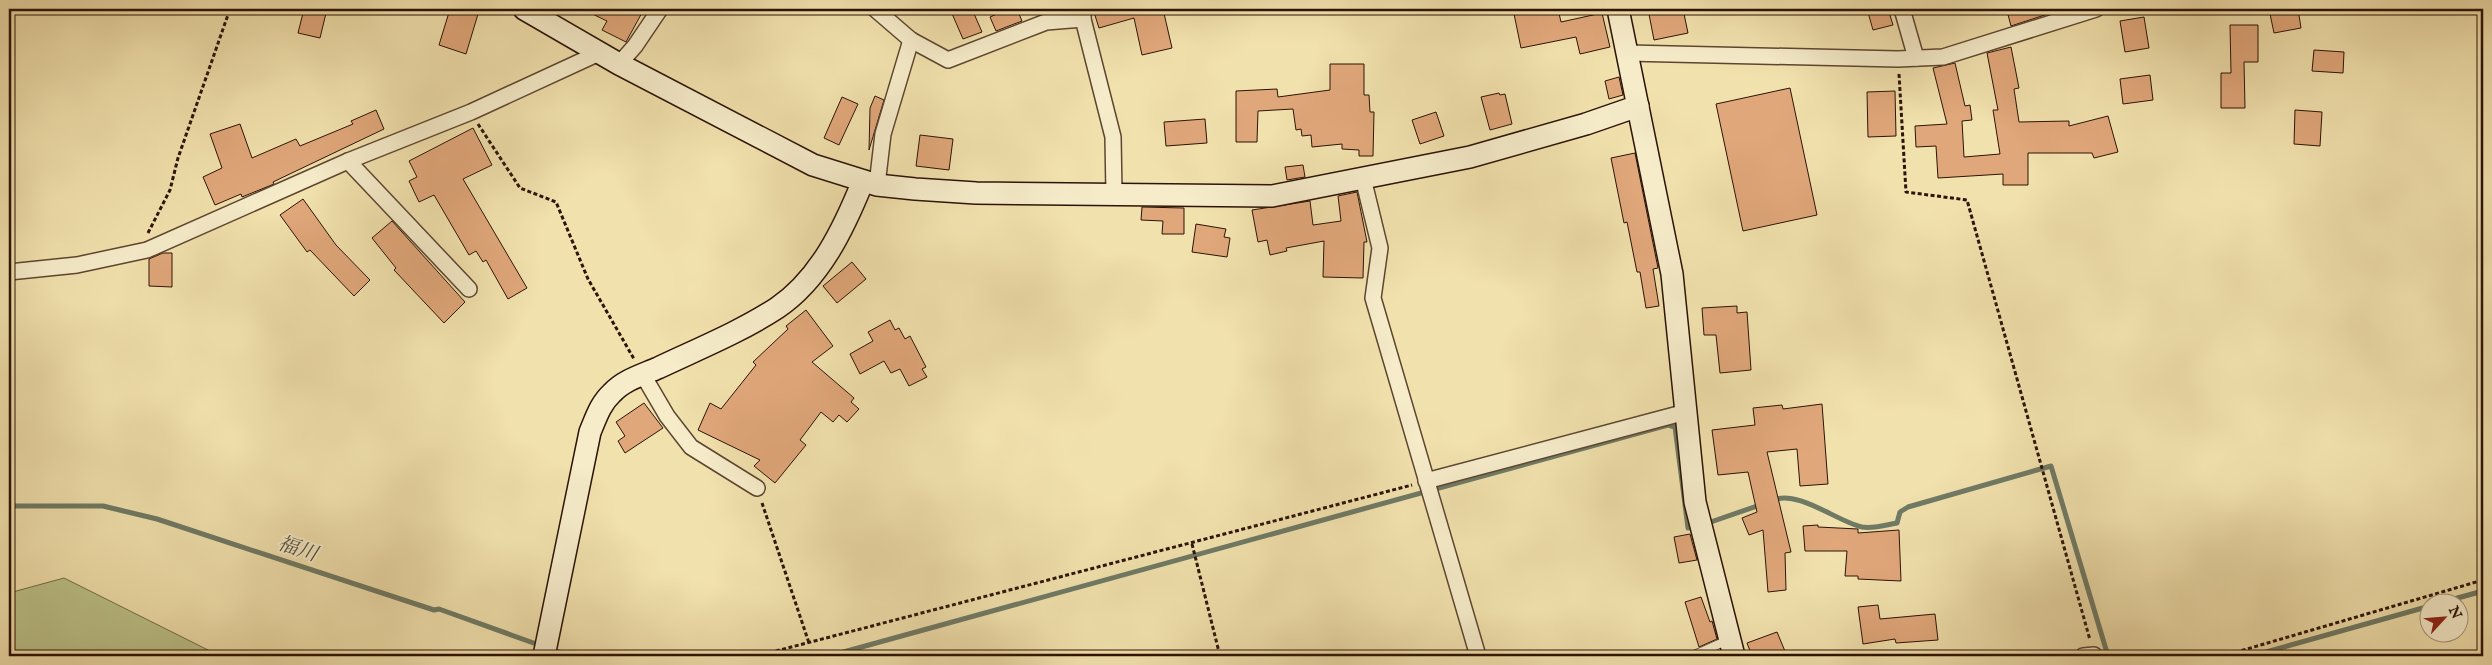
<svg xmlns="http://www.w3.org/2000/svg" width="2492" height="665" font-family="'IM FELL English','Noto Serif JP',serif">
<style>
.green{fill:#bcc289;stroke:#746a48}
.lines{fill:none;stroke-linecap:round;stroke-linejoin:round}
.stream{stroke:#6f7a65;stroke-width:5}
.building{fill:#e0a77a;stroke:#2c1306}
.lane-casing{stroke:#5d4630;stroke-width:10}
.street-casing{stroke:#5d4630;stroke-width:18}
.secondary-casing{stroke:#2c1306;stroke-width:24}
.path{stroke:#2c1306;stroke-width:3;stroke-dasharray:4 2.5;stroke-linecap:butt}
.lane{stroke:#f6ecca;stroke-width:8}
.street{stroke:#f6ecca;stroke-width:15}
.secondary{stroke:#f6ecca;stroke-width:21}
.labels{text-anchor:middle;stroke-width:4;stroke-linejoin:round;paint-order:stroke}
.water-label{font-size:20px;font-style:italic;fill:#534f3d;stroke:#f6ecca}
</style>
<rect width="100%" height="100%" fill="#f1e1ad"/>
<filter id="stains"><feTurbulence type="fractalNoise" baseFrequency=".004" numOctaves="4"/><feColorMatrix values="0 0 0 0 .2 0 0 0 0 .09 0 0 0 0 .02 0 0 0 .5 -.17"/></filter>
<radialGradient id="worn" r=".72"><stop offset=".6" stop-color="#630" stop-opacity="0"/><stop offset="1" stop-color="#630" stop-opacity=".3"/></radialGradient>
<!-- green -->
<path class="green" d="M64 578 220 656H9V593Z"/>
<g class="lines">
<!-- stream -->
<g class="stream">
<path d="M1773 500C1799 490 1836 521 1862 527 1873 529 1886 525 1897 523L1900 512 1908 507 2051 466 2108 656"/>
<path d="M9 506H103L157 519 434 610 439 609 542 646"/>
<path d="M1705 524 1760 505"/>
<path d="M2443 602 2483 591"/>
<path d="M550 649 571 656"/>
<path d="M829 656 1668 425 1675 427 1688 528 1696 526"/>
<path d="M2252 656 2430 606"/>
</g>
</g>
<!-- building -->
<g class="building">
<path d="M304 9H327L320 38 298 33Z"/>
<path d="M450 9H460L478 14 466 54 439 45Z"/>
<path d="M582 9H644L626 42 602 30 607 21Z"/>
<path d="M950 9H972L982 32 963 39Z"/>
<path d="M1008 9H1017L1022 21 996 31 990 17Z"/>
<path d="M1093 9H1163L1172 48 1142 55 1134 18 1099 28Z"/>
<path d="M1513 9H1558L1561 22 1602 13 1610 47 1580 54 1576 37 1521 48Z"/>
<path d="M1648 9H1683L1688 33 1654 40Z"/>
<path d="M1867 9H1888L1893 25 1873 30Z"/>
<path d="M2016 9H2057V11L2011 26 2007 11Z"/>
<path d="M2269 9H2298L2301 28 2274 33Z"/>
<path d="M2144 17 2149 48 2125 52 2120 21Z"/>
<path d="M2230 25H2258V62H2244L2245 108H2221V73H2231Z"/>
<path d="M2011 47 2019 88 2014 89 2019 122 2069 121V126L2108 116 2118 152 2094 158 2092 153H2028V185H2003V174L1938 178 1936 146 1916 147 1915 126 1947 124 1933 68 1955 63 1965 106 1970 105 1972 120 1962 121 1964 157 2000 154 1993 110H1998L1987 53Z"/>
<path d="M2314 50 2344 52 2343 73 2312 71Z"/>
<path d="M1330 64H1364V95H1369L1370 112H1374L1373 156H1359V150L1342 149V144L1312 147 1311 135 1302 136 1301 129 1296 130 1293 109 1258 111 1257 142H1236V91L1277 89 1278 97 1330 90Z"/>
<path d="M2150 75 2153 100 2123 104 2120 79Z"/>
<path d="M1619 77 1623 95 1609 99 1605 81Z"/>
<path d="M1790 88 1817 215 1743 231 1716 104Z"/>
<path d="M1895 91 1896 136 1868 137 1867 92Z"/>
<path d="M1499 93 1500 95 1505 94 1512 124 1490 130 1481 97Z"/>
<path d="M875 96 884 100 869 150 870 108Z"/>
<path d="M842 97 858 104 839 145 824 138Z"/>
<path d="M376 110 384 129 273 182 274 184 242 197 241 194 215 205 203 177 222 168 210 134 240 124 252 158 296 139 300 146 353 124 351 121Z"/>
<path d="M2295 110 2322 112 2320 146 2294 144Z"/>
<path d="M1436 112 1444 136 1420 144 1412 120Z"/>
<path d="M1205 119 1207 143 1166 146 1164 122Z"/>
<path d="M473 128 492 165 463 179 527 288 508 299 486 260 483 262 476 251 469 255 434 195 419 202 409 181 417 177 409 161Z"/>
<path d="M920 135 953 139 949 170 916 166Z"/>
<path d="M1635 153 1658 268 1653 269 1659 306 1646 308 1640 272H1637L1627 222 1624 223 1611 158Z"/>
<path d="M1303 165 1305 177 1287 180 1285 167Z"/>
<path d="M1357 192 1367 242H1364L1363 278 1323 277 1324 241 1286 248 1287 251 1270 255 1267 240 1258 242 1252 210 1310 201 1313 225 1341 221 1338 196Z"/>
<path d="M303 199 336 245 370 280 354 296 310 250 307 252 280 215Z"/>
<path d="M1142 207 1184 208V234H1162L1163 221 1141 220Z"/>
<path d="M392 221 465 302 444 323 394 270 396 268 372 238Z"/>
<path d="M1196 224 1226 229 1224 237 1230 238 1227 257 1192 252Z"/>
<path d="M163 253H172V287L149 286V259Z"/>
<path d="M852 262 866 279 837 303 823 286Z"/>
<path d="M1737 306V313L1747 312 1751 370 1720 373 1716 335H1704L1702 308Z"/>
<path d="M806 310 833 346 812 362 854 398 851 402 859 409 847 422 839 415 833 422 821 412 800 440 806 445 775 483 754 466 760 460 698 430 710 403 721 409 756 365 753 362 788 329 786 326Z"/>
<path d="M890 320 895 330 899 328 905 339 910 336 926 367 922 369 927 377 909 386 900 369 891 373 884 361 860 374 850 354 873 341 868 332Z"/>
<path d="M644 403 663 428 625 453 618 441 625 436 616 422Z"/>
<path d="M1822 404 1828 484 1800 486 1797 449 1767 452 1791 552 1785 553 1786 590 1768 592 1763 530 1749 535 1742 518 1757 512 1748 472 1718 475 1712 430 1755 425 1753 408 1782 405 1783 409Z"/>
<path d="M1818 525V527L1858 529V533L1899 530 1901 581 1858 579V576H1845L1847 551H1805L1803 526Z"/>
<path d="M1690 534 1697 560 1679 563 1674 537Z"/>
<path d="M1701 597 1710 622 1712 621 1717 639 1699 647 1685 602Z"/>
<path d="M1878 605 1880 619 1935 614 1938 640 1896 643 1895 639 1863 644 1858 607Z"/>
<path d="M1777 632 1787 656H1752L1747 643Z"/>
</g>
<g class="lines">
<!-- lane casing -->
<g class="lane-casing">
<path id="lane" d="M1692 656 1728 640"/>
</g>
<!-- street casing -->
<g class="street-casing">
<g id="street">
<path d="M875 9 911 40 948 60 1046 22 1083 19"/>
<path d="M1902 9 1916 58"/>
<path d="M1083 10V19L1113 137 1114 194"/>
<path d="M1627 53 1898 59 1943 57 2096 9"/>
<path d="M619 64 635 46 660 9"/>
<path d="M348 161 469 289"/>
<path d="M1363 178 1380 248 1373 298 1478 656"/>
<path d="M877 185 883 134 911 40"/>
<path d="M9 272 77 265 147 250 348 161 471 112 599 53"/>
<path d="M643 375 667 416 691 447 757 488"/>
<path d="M1426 481 1686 412"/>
<path d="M2083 656 2094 655"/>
</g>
</g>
<!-- secondary casing -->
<g class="secondary-casing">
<g id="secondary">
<path d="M524 9 619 64 813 165 877 185 915 189 976 193 1272 196 1470 157 1586 124 1638 106"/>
<path d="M1618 9 1672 274 1695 502 1734 656"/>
<path d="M544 656 590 432C596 418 600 404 612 393 624 380 642 375 658 368 698 349 740 332 777 308 820 279 844 228 863 181"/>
</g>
</g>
<!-- path -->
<g class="path">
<path d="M1899 74 1906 192 1967 200 2090 640"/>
<path d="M478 124 520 188 556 202 588 279 634 359"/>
<path d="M148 233 170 190 178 158 230 9"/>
<path d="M762 503 809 643"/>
<path d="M1192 544 1220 656"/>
<path d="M757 656 1412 485"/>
<path d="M2223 656 2483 580"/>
</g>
<!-- lane -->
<use href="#lane" class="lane"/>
<!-- street -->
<use href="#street" class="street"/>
<!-- secondary -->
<use href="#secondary" class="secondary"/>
</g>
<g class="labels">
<!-- water labels -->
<g class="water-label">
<text transform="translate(298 548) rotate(18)" y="7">福川</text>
</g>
</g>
<!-- margin -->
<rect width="2492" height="665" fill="none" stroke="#f1e1ad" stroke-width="30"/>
<rect x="10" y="10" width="2472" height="645" fill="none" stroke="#2c1306" stroke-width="2.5"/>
<rect x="15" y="15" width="2462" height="635" fill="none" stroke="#2c1306"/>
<!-- north arrow -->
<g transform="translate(2444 618) rotate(64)"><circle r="24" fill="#f6ecca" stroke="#a5957c"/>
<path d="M0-4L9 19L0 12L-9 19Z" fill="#8f2418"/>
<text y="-8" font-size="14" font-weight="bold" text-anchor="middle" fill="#2c1306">N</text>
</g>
<rect width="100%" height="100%" filter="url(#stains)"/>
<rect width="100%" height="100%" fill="url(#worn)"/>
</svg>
